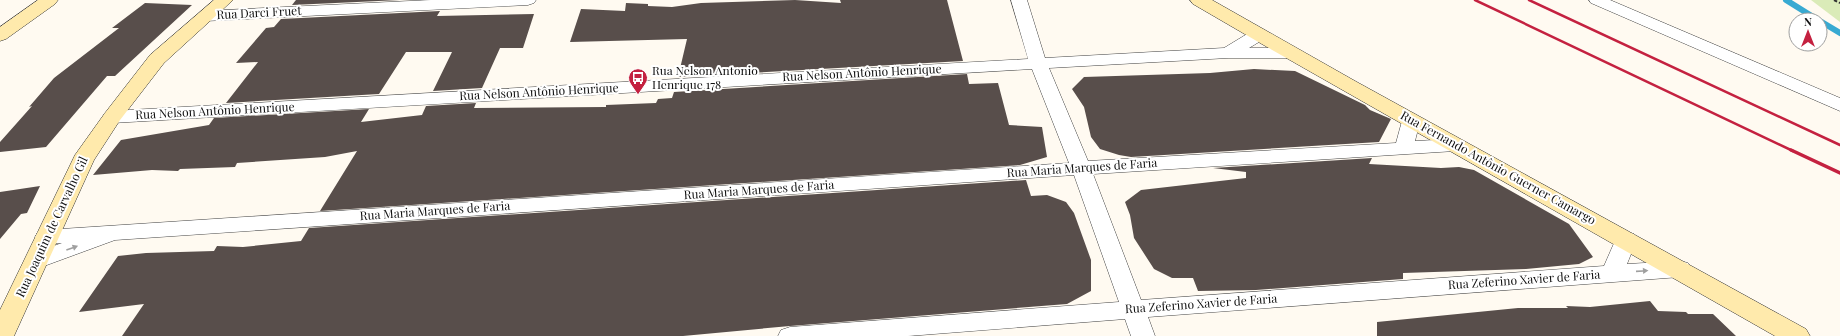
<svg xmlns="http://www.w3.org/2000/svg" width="1840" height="336" font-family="'Playfair Display',serif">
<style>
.green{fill:#daebb8}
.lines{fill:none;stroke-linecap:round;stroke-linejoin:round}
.stream{stroke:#38aad2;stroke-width:6}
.building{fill:#584e4b}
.street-casing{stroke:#424242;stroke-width:1}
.secondary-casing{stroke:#313131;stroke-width:1}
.path{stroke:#313131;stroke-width:2;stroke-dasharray:3.5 2;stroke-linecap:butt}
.street{fill:#fff;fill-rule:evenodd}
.secondary{fill:#ffeaac;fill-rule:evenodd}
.rail-far1{stroke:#c42140;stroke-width:2.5}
.rail{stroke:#c42140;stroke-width:3.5}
.oneway{fill:#9f9f9f}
.labels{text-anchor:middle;stroke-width:4;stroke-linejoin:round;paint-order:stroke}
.street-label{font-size:12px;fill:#0f0f0f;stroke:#fff}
.poi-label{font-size:12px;fill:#0f0f0f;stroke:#fff;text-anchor:start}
</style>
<rect width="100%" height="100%" fill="#fffaf1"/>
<!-- green -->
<path class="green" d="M1810 0H1840V22L1811 0Z"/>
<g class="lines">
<!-- stream -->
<g class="stream">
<path d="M1786 0 1818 20"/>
<path d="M1820 21 1840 33"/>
</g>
</g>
<!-- building -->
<g class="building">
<path d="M296 0H400L292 5Z"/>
<path d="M795 0 841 3 840 0H947L963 61 678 77 687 39 570 42 581 9 625 11 626 3 648 4V6L672 7 701 3Z"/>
<path d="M145 3 192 5 115 76H107L46 147 0 152V142L32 106 29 107 54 78 119 28H112Z"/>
<path d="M440 11 437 16 534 14 523 48H500L482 88 433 91 452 52H406L379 94 226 103 258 62 236 63 266 28 274 27 281 19Z"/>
<path d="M1254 69 1295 71 1365 105 1370 110 1391 119 1379 142 1131 157 1119 155 1100 149 1091 137 1084 107 1072 89 1084 77 1210 73Z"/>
<path d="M967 74 969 84 998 83 1009 125 1042 127 1047 157 1020 165 320 211 357 151 325 157 237 163 235 167 180 169 178 171 152 170 93 175 121 140 209 125 214 118 369 109 361 122 422 115 426 106 476 103 474 108 606 107V105L656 103 658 99 672 98 674 92Z"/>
<path d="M1372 158 1369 164 1441 168 1459 167 1474 170 1569 224 1593 257 1579 264 1526 269 1403 273V279L1256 290 1198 291 1193 278H1172L1154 269 1134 238 1130 215 1125 202 1141 190 1246 178V172L1213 168Z"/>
<path d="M1026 180 1031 196 1047 195 1066 202 1074 213 1091 260V291L1067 304 790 326 683 336H122L144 304 79 312 118 256 146 253 214 251 217 246 243 247 301 241 309 228Z"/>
<path d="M40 186 27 213 21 214 0 239V192Z"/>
<path d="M1650 301 1658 311 1686 312 1688 314H1713L1736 336H1377V322L1518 308H1568L1566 306 1590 307Z"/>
</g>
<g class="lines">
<!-- street casing -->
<g class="street-casing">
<g id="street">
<path d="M431 0H536L534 3 528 5 205 21 199 19 197 16 199 13 205 11Z"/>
<path d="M1011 0H1027L1045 58 1224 48 1252 31 1258 30 1264 31 1266 35 1264 39 1249 48H1288L1294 49 1297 53 1294 57 1288 58H1228L1049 68 1088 161 1396 143 1402 121 1404 117 1411 115 1418 117 1420 121 1415 141 1455 139 1462 141 1465 145 1462 149 1455 151 1093 174 1141 300 1604 266 1618 234 1626 232 1634 234 1637 239 1627 264 1680 261 1688 263 1691 269 1688 275 1680 277 1148 317 1155 336H1131L1125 319 908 336H778L781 330 790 327 1119 302 1074 175 115 240 36 269 28 267 25 261 28 255 62 243 46 244 38 242 35 237 38 232 46 230 1069 163 1032 69 112 123 105 121 103 117 105 113 112 111 1028 59Z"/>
<path d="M1589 0H1610L1840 98V111L1591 3Z"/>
</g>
</g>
<!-- secondary casing -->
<g class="secondary-casing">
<g id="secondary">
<path d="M38 0H58L55 4 6 39 0 41V27Z"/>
<path d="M214 0H233L164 63 120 120 94 160 14 336H0V310L75 155 105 113 150 55Z"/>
<path d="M1190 0H1212L1355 81 1806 329 1810 336H1775L1267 47 1193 4Z"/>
</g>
</g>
<!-- path -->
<path class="path" d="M1834 0 1840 3"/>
<!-- street -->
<use href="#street" class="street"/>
<!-- secondary -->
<use href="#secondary" class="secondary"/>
<!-- rail-far1 -->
<g class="rail-far1">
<path d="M1475 0 1793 151"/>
<path d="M1529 0 1840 145"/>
</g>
<!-- rail -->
<path class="rail" d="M1791 150 1840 173"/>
</g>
<!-- one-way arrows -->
<defs><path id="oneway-solid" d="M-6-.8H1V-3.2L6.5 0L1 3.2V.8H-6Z"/></defs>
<g class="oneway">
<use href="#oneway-solid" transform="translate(72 248) rotate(-20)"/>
<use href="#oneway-solid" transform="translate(1642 271) rotate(-4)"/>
</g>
<!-- icons -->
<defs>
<g id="bus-pin" transform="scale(1)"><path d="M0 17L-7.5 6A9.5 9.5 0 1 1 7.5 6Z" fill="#c42140" stroke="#fff"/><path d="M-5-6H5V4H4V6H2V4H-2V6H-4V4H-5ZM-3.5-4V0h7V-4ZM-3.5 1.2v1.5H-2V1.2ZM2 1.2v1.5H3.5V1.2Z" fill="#fff"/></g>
</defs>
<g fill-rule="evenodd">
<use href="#bus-pin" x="638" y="78"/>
</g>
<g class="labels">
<!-- street labels -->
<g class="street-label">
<text transform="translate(259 13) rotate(-3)" y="4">Rua Darci Fruet</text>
<text transform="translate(862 73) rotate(-3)" y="4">Rua Nelson Antônio Henrique</text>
<text transform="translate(539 92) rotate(-3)" y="4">Rua Nelson Antônio Henrique</text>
<text transform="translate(215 111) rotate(-3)" y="4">Rua Nelson Antônio Henrique</text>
<text transform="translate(1082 168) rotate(-4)" y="4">Rua Maria Marques de Faria</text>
<text transform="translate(1498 168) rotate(29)" y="4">Rua Fernando Antônio Guerner Camargo</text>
<text transform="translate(759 190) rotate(-4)" y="4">Rua Maria Marques de Faria</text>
<text transform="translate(435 211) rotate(-4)" y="4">Rua Maria Marques de Faria</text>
<text transform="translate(52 227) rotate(-65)" y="4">Rua Joaquim de Carvalho Gil</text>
<text transform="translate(1524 280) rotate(-4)" y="4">Rua Zeferino Xavier de Faria</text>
<text transform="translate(1201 304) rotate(-4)" y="4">Rua Zeferino Xavier de Faria</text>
</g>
<!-- poi labels -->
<g class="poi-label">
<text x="652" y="75">Rua Nelson Antonio<tspan x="652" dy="14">Henrique 178</tspan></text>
</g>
</g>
<!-- north arrow -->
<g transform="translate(1808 32)"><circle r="19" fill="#ffffff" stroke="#9f9f9f"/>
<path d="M0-3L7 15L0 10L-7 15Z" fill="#c42140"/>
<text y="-6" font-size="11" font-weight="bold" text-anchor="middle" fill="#0f0f0f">N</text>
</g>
</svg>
